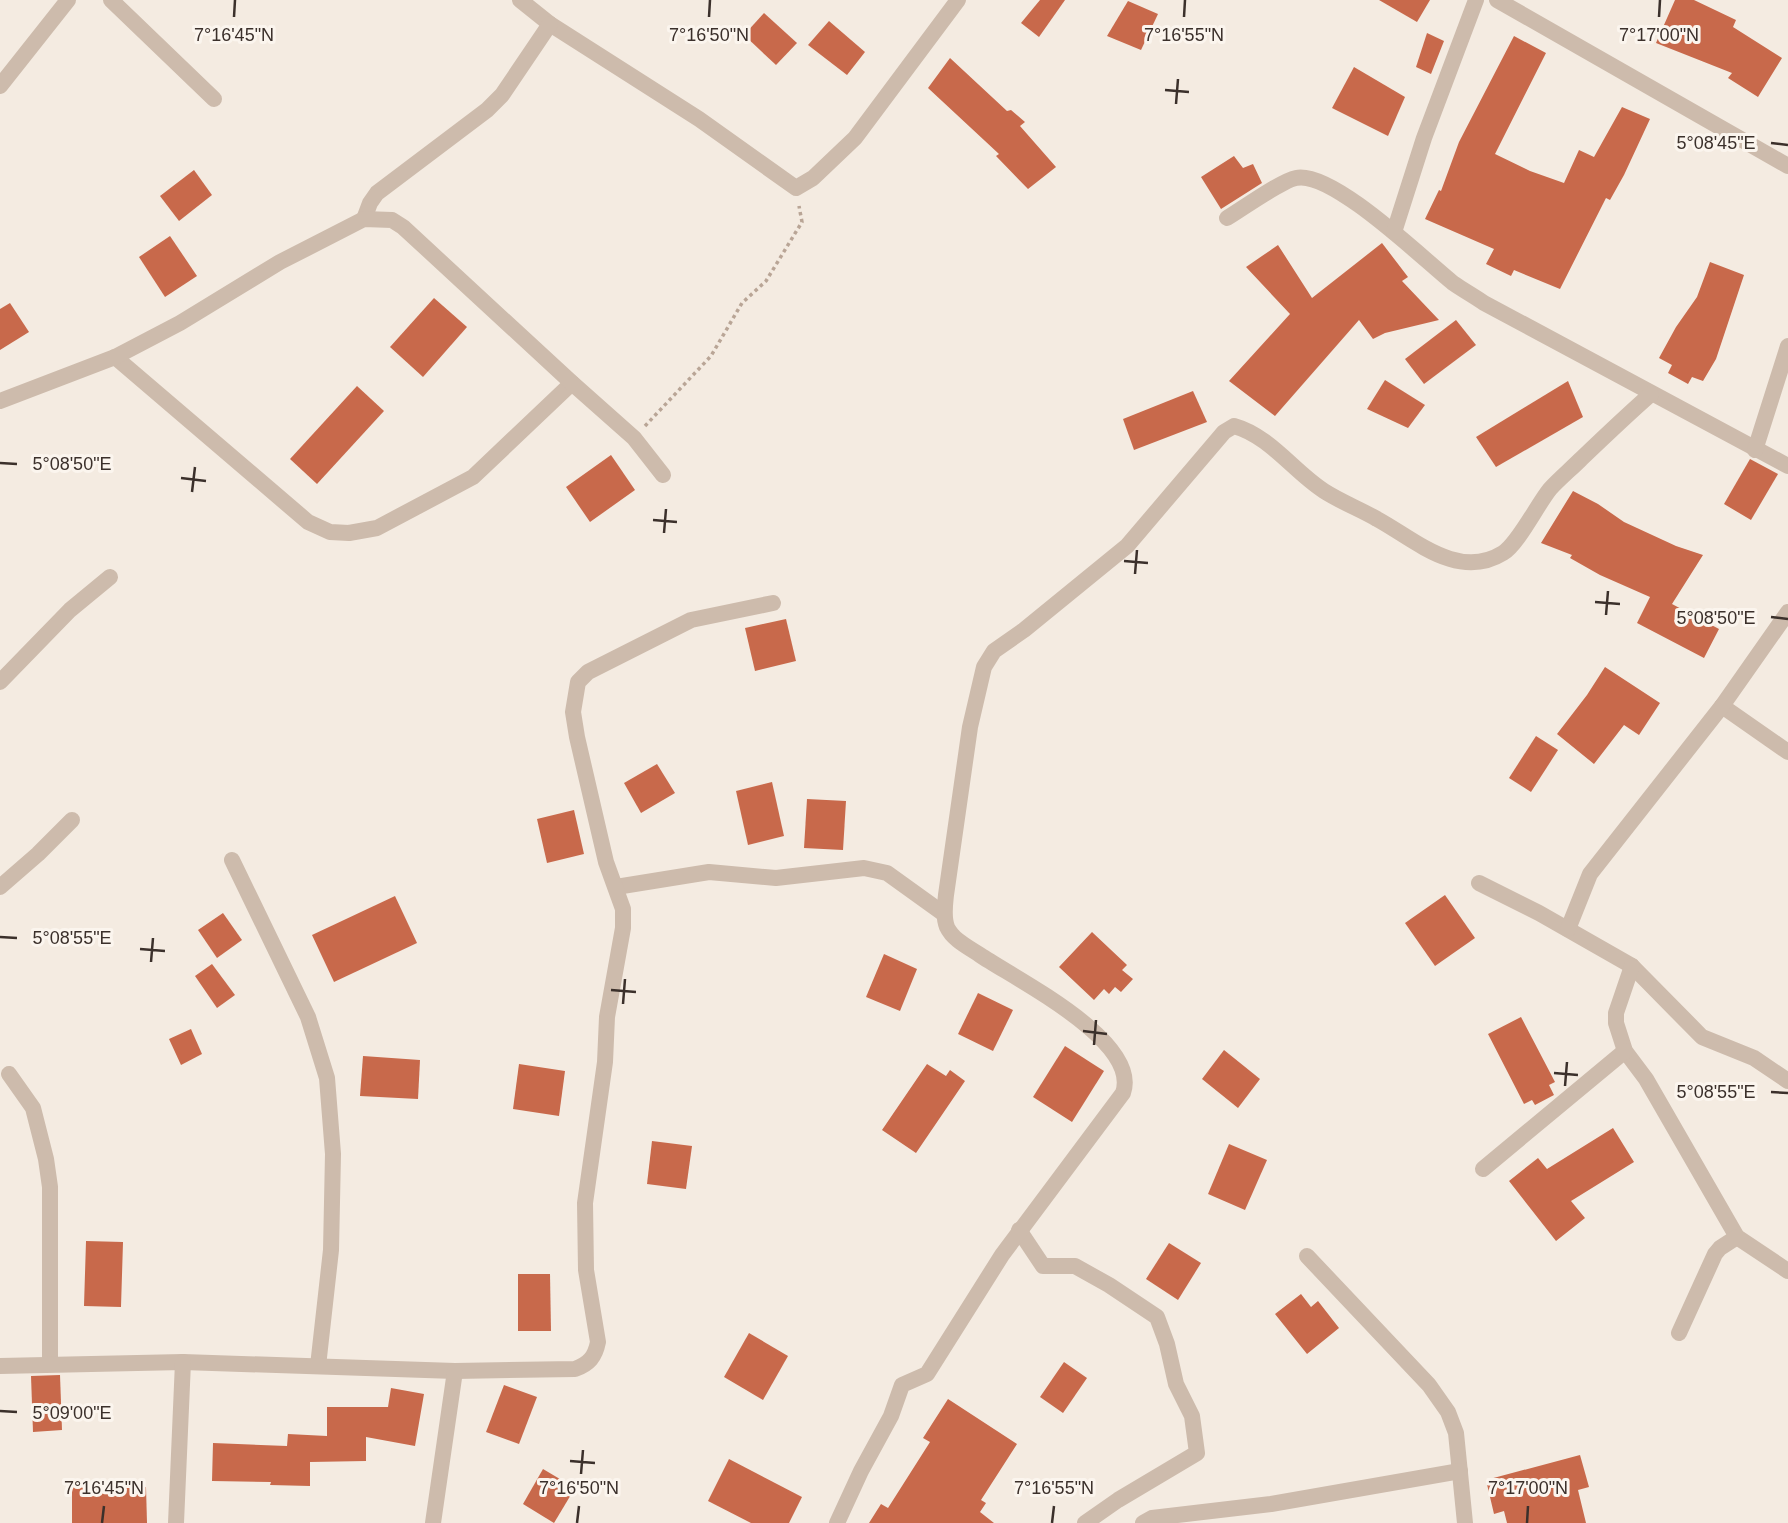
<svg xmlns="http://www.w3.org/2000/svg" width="1788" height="1523" font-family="Helvetica,sans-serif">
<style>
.building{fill:#c8694b}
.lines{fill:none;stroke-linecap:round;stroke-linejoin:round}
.path{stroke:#b9a596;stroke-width:3.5;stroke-dasharray:3.5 3.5;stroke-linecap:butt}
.minor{stroke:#cdbbac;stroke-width:16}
.ticks{fill:none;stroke:#3b302b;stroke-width:2.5}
.ticks-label{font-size:18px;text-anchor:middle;fill:#3b302b;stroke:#fbf5ee;stroke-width:6;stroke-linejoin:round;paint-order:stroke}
</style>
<rect width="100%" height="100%" fill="#f4ebe1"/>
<!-- building -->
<g class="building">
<path d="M1040 0H1065L1039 37 1021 23Z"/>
<path d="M1379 0H1430L1417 22Z"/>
<path d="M1675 0H1694L1736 20 1733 27 1782 58 1758 97 1728 78 1732 73 1656 43Z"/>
<path d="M1128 1 1158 14 1141 50 1107 36Z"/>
<path d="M764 13 797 43 776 65 744 35Z"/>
<path d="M829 21 865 52 847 75 808 45Z"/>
<path d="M1427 33 1444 41 1431 74 1416 67Z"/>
<path d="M1514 36 1546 53 1495 154 1530 171 1564 183 1579 150 1594 157 1622 107 1650 119 1624 175 1610 200 1606 198 1560 289 1514 270 1511 276 1486 264 1494 249 1425 219 1439 190 1441 191 1459 142Z"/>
<path d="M950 58 1007 111 1011 110 1025 122 1020 126 1056 167 1028 189 996 156 999 154 928 88Z"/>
<path d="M1354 67 1405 97 1388 136 1332 108Z"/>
<path d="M1234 156 1243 168 1253 164 1262 183 1221 209 1201 177Z"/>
<path d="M194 170 212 195 179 221 160 196Z"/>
<path d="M170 236 197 276 165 297 139 257Z"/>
<path d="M1382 243 1408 277 1402 281 1439 320 1385 333 1373 339 1359 320 1275 416 1229 381 1290 314 1246 267 1278 245 1312 298Z"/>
<path d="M1710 262 1744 275 1716 359 1703 381 1692 377 1688 384 1668 373 1672 365 1659 358 1676 327 1697 297Z"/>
<path d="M434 298 467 327 423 377 390 347Z"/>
<path d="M10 303 29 332 0 350V309Z"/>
<path d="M1456 320 1476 345 1424 384 1405 359Z"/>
<path d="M1385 380 1425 405 1408 428 1367 409Z"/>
<path d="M1568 381 1583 417 1496 467 1476 437Z"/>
<path d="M357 386 384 411 317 484 290 459Z"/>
<path d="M1193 391 1207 422 1134 450 1123 419Z"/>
<path d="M611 455 635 490 590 522 566 487Z"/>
<path d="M1750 459 1778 474 1751 520 1724 504Z"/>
<path d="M1573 491 1598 504 1624 522 1676 546 1703 555 1672 604 1719 629 1704 658 1637 623 1650 597 1600 575 1570 558 1572 555 1541 543Z"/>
<path d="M786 619 796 661 755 671 745 628Z"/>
<path d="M1605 667 1660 703 1639 735 1624 725 1594 764 1557 734 1587 695Z"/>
<path d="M1536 736 1558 750 1531 792 1509 778Z"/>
<path d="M657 764 675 793 641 813 624 783Z"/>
<path d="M772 782 784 836 748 845 736 791Z"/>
<path d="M807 799 846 801 843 850 804 848Z"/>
<path d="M574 810 584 854 547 863 537 819Z"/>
<path d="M1445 895 1475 938 1435 966 1405 923Z"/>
<path d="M395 896 417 943 334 982 312 935Z"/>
<path d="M223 913 242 940 217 958 198 930Z"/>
<path d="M1092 932 1127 965 1122 970 1133 979 1121 992 1115 987 1109 994 1104 989 1094 1000 1059 967Z"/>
<path d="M884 954 917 969 900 1011 866 997Z"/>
<path d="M212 964 235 995 217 1008 195 976Z"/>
<path d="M978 993 1013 1010 993 1051 958 1034Z"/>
<path d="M1521 1017 1555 1082 1549 1085 1554 1095 1535 1105 1532 1100 1524 1104 1488 1034Z"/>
<path d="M191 1029 202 1054 181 1065 169 1039Z"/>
<path d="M1065 1046 1104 1071 1072 1122 1033 1097Z"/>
<path d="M1224 1050 1260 1079 1238 1108 1202 1079Z"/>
<path d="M363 1056 420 1060 418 1099 360 1096Z"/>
<path d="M519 1064 565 1071 559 1116 513 1109Z"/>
<path d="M927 1064 946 1076 950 1070 965 1081 916 1153 882 1130Z"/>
<path d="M1613 1128 1634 1162 1571 1201 1585 1218 1556 1241 1509 1181 1538 1158 1547 1169Z"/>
<path d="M652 1141 692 1146 686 1189 647 1184Z"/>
<path d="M1229 1144 1267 1160 1245 1210 1208 1194Z"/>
<path d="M86 1241 123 1242 121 1307 84 1306Z"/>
<path d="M1169 1243 1201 1263 1178 1300 1146 1279Z"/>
<path d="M518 1274H550L551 1331H518Z"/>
<path d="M1301 1294 1311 1307 1318 1301 1339 1328 1307 1354 1275 1314Z"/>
<path d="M749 1333 788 1356 763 1400 724 1377Z"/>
<path d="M1064 1362 1087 1378 1063 1413 1040 1397Z"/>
<path d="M60 1375 62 1430 33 1432 31 1376Z"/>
<path d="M504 1385 537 1397 519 1444 486 1432Z"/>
<path d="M391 1388 424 1394 415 1446 366 1437V1461L310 1462V1486L270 1485 271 1482 212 1481 213 1443 287 1446 288 1434 327 1436V1407H388Z"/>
<path d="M948 1399 1017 1444 981 1500 986 1503 980 1512 994 1523H869L881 1504 888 1508 930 1442 923 1438Z"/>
<path d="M1580 1455 1589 1487 1578 1490 1586 1523H1507L1504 1511 1494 1514 1486 1480Z"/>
<path d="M729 1459 802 1497 789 1523H751L708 1501Z"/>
<path d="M543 1469 575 1488 554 1523 523 1504Z"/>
<path d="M72 1487H146L147 1523H72Z"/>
</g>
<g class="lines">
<!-- path -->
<path class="path" d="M645 426 711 356 742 303 766 281 802 222 799 206"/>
<!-- minor -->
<g class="minor">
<path d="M111 0 214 99"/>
<path d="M520 0 550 24 699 119 796 188 813 178 855 138 958 0"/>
<path d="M1497 0 1788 166"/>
<path d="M0 86 68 0"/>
<path d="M1227 218C1242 209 1281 181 1296 178 1332 170 1423 259 1453 283 1463 290 1474 296 1484 303L1788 466"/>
<path d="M364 219 370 203 377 193 487 110 502 95 550 24"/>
<path d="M1394 232 1424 138 1476 0"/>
<path d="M115 357 308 522 330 532 349 533 377 528 473 477 572 383"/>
<path d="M0 401 115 357 180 323 280 262 364 219 392 220 403 227 572 383 634 438 663 475"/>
<path d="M1755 450 1788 346"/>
<path d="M0 682 70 610 110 577"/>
<path d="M1722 706 1788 752"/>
<path d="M232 860 308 1017 327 1078 333 1154 331 1250 318 1366"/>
<path d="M1479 883 1539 913 1632 966 1702 1037 1754 1058 1788 1081"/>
<path d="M0 887 38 854 72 820"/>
<path d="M616 887 709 872 776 878 864 868 887 873 944 914"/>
<path d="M1568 929 1590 874 1722 706 1788 612"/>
<path d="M1632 966 1616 1013V1023L1625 1051 1646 1079 1737 1237 1788 1271"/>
<path d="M9 1074 33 1108 46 1159 50 1187V1363"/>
<path d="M1483 1169 1625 1051"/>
<path d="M1019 1230 1043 1266H1075L1109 1285 1157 1317 1167 1344 1176 1384 1192 1416 1197 1453 1118 1500 1085 1523"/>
<path d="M1307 1256 1429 1385 1448 1412 1456 1433 1465 1523"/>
<path d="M1679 1333 1715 1254 1720 1248 1737 1237"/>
<path d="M0 1366 183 1362 455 1371 575 1369C589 1364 595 1357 598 1342L586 1270 585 1203 605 1062 607 1017 623 928V909L606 862 577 737 573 712 578 682 588 672 691 620 773 603"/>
<path d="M176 1523 183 1362"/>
<path d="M433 1523 455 1371"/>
<path d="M837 1523 861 1471 891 1416 902 1385 927 1374 1002 1255 1123 1093C1141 1041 1017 980 980 955 968 947 953 940 947 927 943 917 945 905 946 895L970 727 984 667 994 651 1024 630 1127 546 1224 432 1234 426C1270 436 1294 472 1324 491 1341 502 1360 509 1377 519 1414 539 1458 581 1503 553 1518 544 1537 505 1550 489 1559 479 1571 469 1581 459 1604 437 1627 415 1651 394"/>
<path d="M1143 1523 1152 1518 1271 1504 1460 1471"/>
</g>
</g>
<!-- ticks -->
<path class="ticks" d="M234 17 235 0M709 17 710 0M1184 17 1185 0M1659 17 1660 0M1165 90 1189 92M1176 104 1178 79M1771 143 1788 145M0 463 17 464M181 478 206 481M192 492 195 467M653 520 677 522M664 533 666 509M1124 561 1148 563M1135 574 1137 550M1595 602 1620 604M1606 615 1608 591M1771 617 1788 619M0 937 17 938M140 949 165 951M151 962 153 938M611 990 636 992M623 1004 625 979M1083 1031 1107 1034M1094 1045 1096 1020M1554 1073 1578 1075M1565 1086 1567 1062M1771 1092 1788 1093M0 1411 17 1412M570 1461 595 1463M581 1474 583 1450M102 1523 104 1506M577 1523 579 1506M1052 1523 1054 1506M1527 1523 1528 1506"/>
<g class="ticks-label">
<text x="234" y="41">7°16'45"N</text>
<text x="709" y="41">7°16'50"N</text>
<text x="1184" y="41">7°16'55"N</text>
<text x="1659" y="41">7°17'00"N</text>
<text x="1716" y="149">5°08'45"E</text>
<text x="72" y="470">5°08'50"E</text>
<text x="1716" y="624">5°08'50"E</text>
<text x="72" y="944">5°08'55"E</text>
<text x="1716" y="1098">5°08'55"E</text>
<text x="72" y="1419">5°09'00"E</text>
<text x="104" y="1494">7°16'45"N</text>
<text x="579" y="1494">7°16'50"N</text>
<text x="1054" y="1494">7°16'55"N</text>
<text x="1528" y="1494">7°17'00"N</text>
</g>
</svg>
